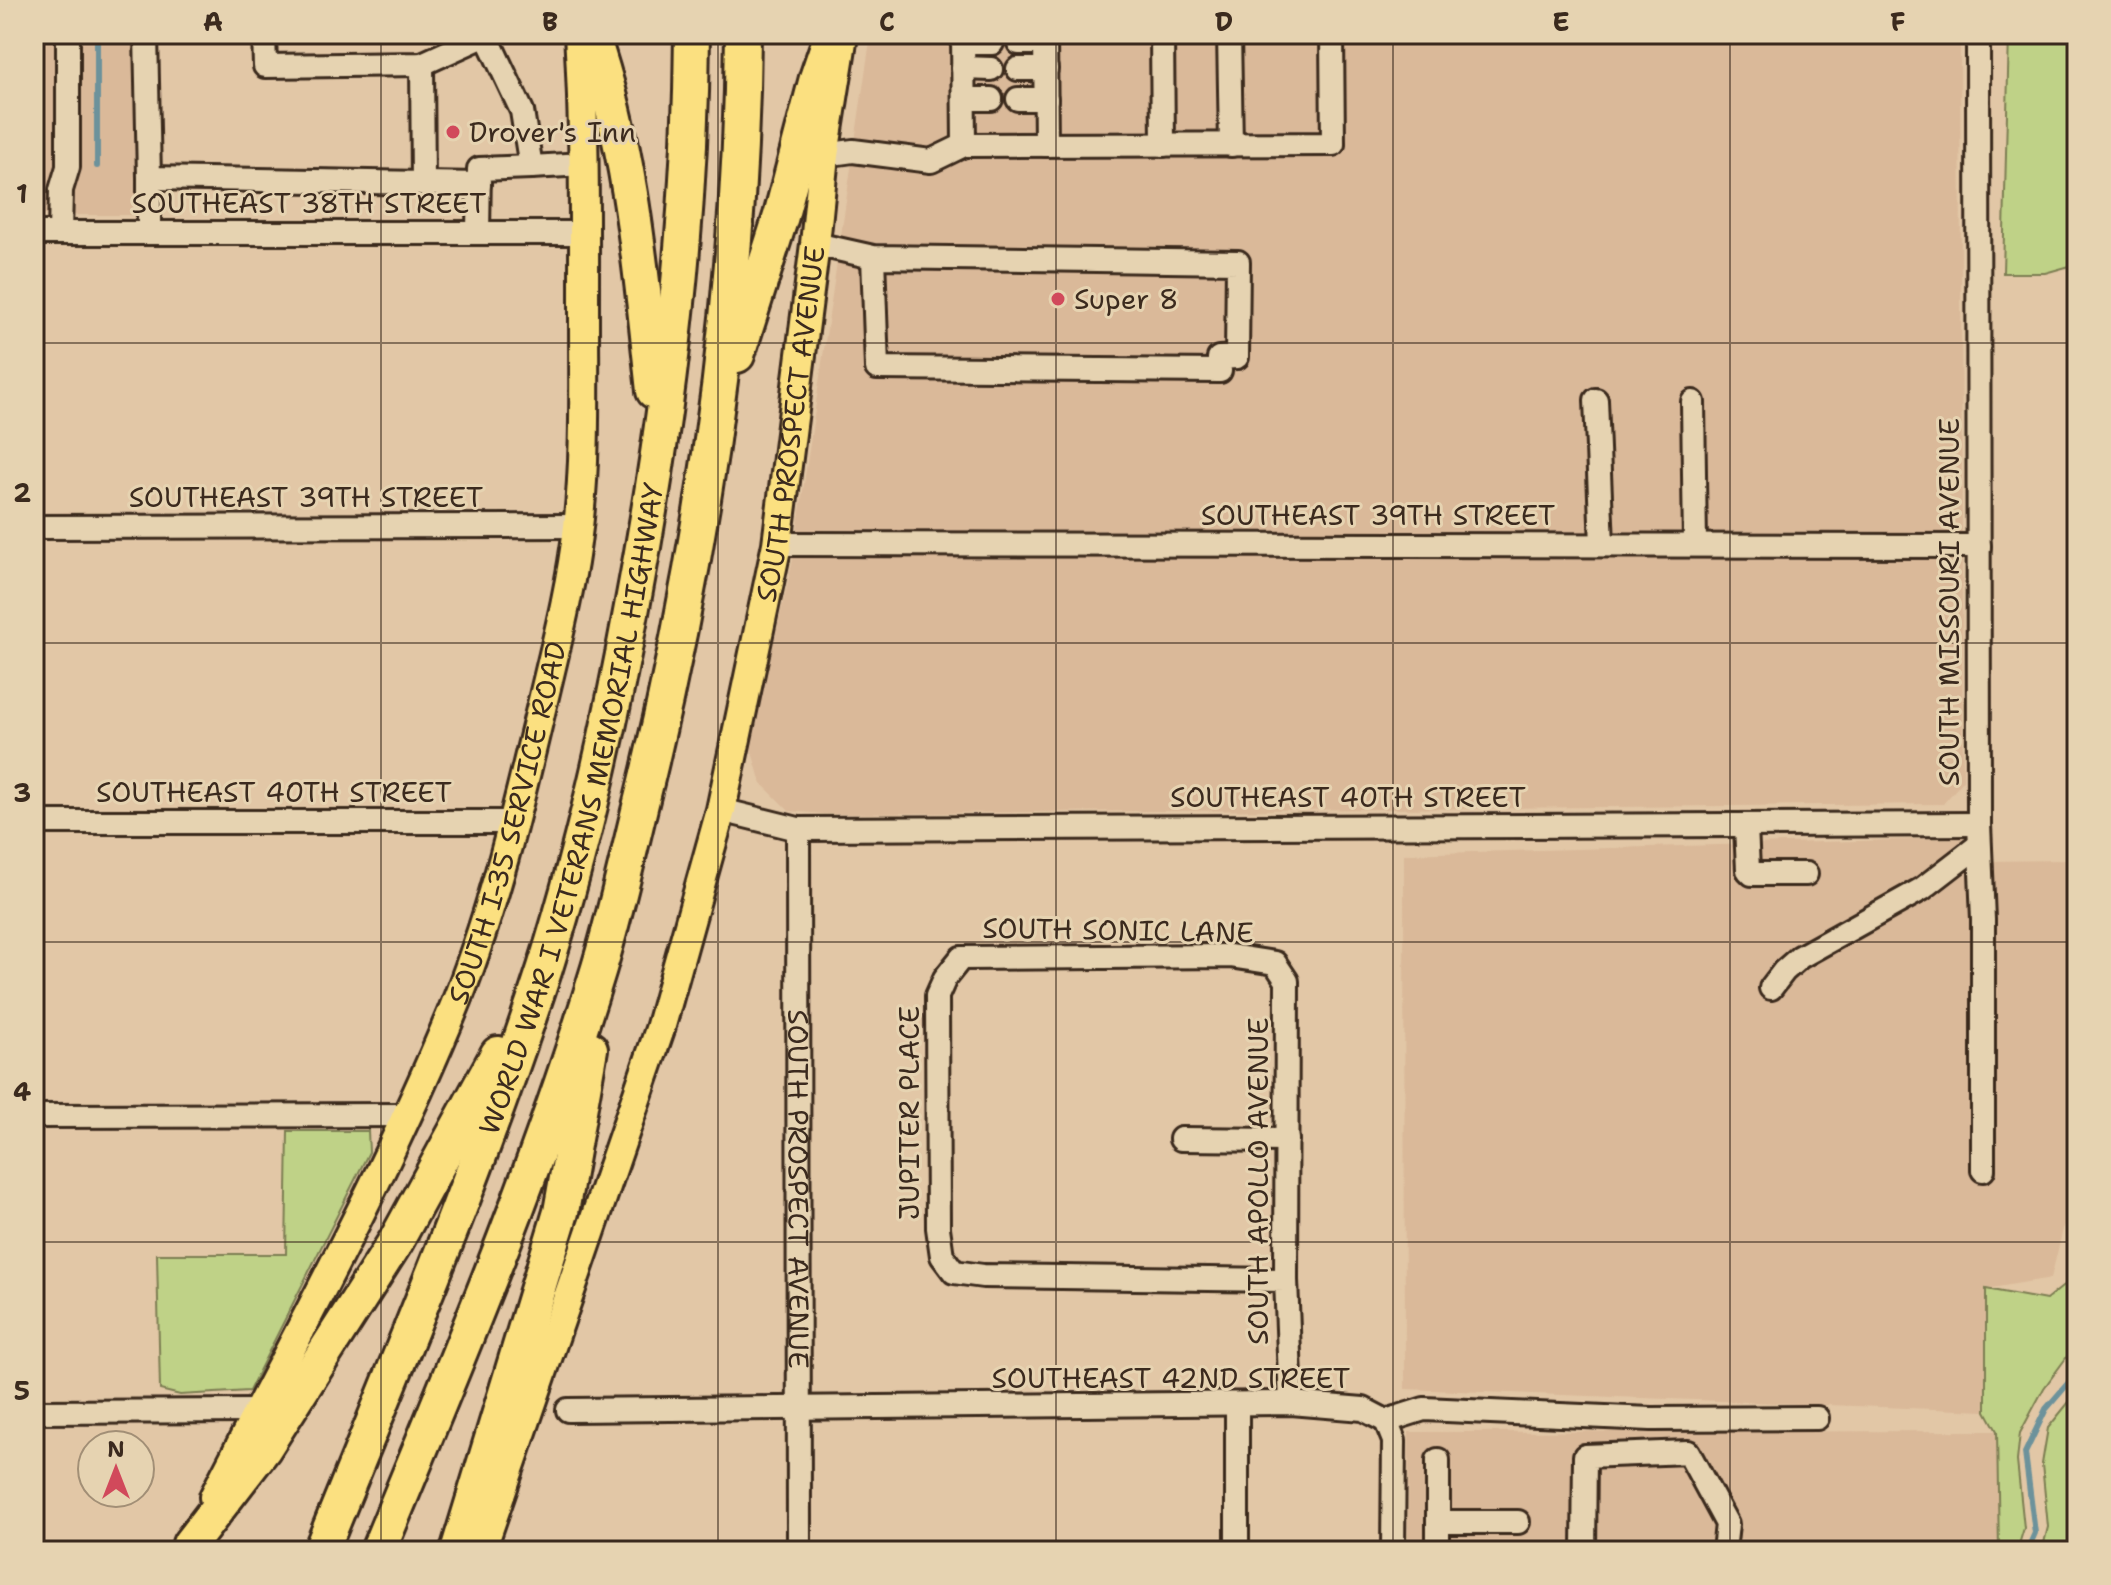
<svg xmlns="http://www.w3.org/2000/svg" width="2111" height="1585" font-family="'Shantell Sans',sans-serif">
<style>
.built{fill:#dab999}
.green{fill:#bfd287;stroke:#7d7e52;stroke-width:2}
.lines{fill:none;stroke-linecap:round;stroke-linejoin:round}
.stream{stroke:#6c929b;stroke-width:6}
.minor-casing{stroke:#3b2a1e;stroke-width:28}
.major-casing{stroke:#3b2a1e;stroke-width:34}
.highway-casing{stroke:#3b2a1e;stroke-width:40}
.minor{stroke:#e6d3b1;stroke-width:22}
.major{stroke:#fbe080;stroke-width:28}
.highway{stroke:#fbe080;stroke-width:34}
.grid{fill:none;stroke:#3b2a1e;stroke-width:2;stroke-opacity:0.55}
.poi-dot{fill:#d1495b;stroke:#e6d3b1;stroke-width:3}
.labels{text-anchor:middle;stroke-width:6;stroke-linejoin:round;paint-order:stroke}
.poi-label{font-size:28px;fill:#3b2a1e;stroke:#e6d3b1;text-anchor:start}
.street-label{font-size:28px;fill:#3b2a1e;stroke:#e6d3b1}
.neatline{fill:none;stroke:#3b2a1e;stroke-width:3}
.grid-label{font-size:26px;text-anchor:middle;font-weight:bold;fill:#3b2a1e}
</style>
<rect width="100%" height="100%" fill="#e2c7a6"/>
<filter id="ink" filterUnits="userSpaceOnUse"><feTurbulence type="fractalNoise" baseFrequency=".0125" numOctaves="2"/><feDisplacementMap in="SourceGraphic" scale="16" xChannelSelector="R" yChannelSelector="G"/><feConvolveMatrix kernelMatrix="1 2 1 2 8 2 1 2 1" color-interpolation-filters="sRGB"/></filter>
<g filter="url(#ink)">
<!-- built -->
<g class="built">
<path d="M34 34H133L135 215H34Z"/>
<path d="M871 34H1960L1963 781 1943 804 824 814 789 811 761 783 750 745 792 564Z"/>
<path d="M1963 838 1986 861 2077 860V1172L2051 1278 1986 1289V1411L1405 1389 1404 854Z"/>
<path d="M1997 1431 1999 1551H1408L1409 1432Z"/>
</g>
<!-- green -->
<g class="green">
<path d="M2009 34H2077V264L2045 273H2003Z"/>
<path d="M288 1131H368L369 1152 249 1391 180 1395 160 1390 157 1254H286Z"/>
<path d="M2077 1275V1343L2044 1388 2020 1433 2017 1461 2024 1528 2017 1551H1999L1997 1431 1986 1411V1289L2046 1300Z"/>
<path d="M2077 1392V1509L2072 1551H2042L2048 1527 2042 1464 2048 1428Z"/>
</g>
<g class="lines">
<!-- stream -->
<g class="stream">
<path d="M97 166V34"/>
<path d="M2027 1551 2035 1533 2025 1453 2046 1409 2077 1373"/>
</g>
<!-- minor casing -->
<g class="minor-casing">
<g id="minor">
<path d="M146 34 149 178 479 184"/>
<path d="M264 34 265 66 422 64 486 35 522 111 531 167 479 169 478 233"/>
<path d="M963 34 964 145"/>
<path d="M1045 34 1046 145"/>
<path d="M1162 34 1163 145"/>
<path d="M1229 34 1231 145"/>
<path d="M1978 34 1979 824 1983 920V1170"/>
<path d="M963 43H992"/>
<path d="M1019 43H1046"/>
<path d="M422 64 423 184"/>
<path d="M963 68 991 69"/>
<path d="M1018 69H1046"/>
<path d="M964 99H991"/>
<path d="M1018 99H1046"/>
<path d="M824 155 853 151 931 161 964 145 1333 144 1332 34"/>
<path d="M531 167 584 164"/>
<path d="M34 233H585"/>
<path d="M60 233 61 190 68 167V34"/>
<path d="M149 233V178"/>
<path d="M815 244 873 257 877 368 1220 371 1219 358 1237 357 1238 262 873 257"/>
<path d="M1596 400 1602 545"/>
<path d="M1693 402 1695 545"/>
<path d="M34 527 579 526"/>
<path d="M777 544 1979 546"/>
<path d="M721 810 798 829 1979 824"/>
<path d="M34 822H515"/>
<path d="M1746 826 1748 870 1752 874H1806"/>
<path id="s1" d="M798 829 799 1551"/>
<path d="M1771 988 1784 971 1800 957 1922 889 1979 845"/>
<path d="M34 1116 407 1115"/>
<path d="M1181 1139 1287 1140"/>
<path d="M1286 1280 983 1276 954 1272 942 1256 938 1228 937 996 945 978 961 958 1230 956 1275 963 1287 981 1286 1280 1291 1403"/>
<path d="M568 1410 1291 1403 1363 1409 1386 1421 1424 1409 1651 1419 1817 1418"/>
<path d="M34 1412 258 1411"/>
<path d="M1386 1421 1394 1441 1393 1551"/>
<path d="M1438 1460V1551"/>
<path d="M1438 1522H1518"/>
<path d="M1237 1551V1405"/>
<path d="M1584 1551 1585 1456 1688 1452 1727 1524 1724 1551"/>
</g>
</g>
<!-- major casing -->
<g class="major-casing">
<g id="major">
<path id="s2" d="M214 1497C298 1332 389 1169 458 998 495 904 518 806 541 709 555 649 571 589 578 527 586 459 584 388 584 319 584 224 585 129 579 34"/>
<path id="s3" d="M481 1551 660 1029 721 810 777 544 815 244 824 155 843 35"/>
</g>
</g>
<!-- highway casing -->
<g class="highway-casing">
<g id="highway">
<path d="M591 34C631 149 641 271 654 391"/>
<path d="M737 355 781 216 817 78 832 34"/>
<path d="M190 1544 264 1448 396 1241 498 1054"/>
<path id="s4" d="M321 1551C399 1358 481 1166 545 968 582 850 610 728 632 607 668 418 691 226 692 34"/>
<path d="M378 1551C457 1360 539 1167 599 968 615 915 627 861 640 807 703 554 741 295 743 34"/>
<path d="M458 1551 561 1212 590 1049"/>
</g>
</g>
<!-- minor -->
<use href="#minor" class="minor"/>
<!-- major -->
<use href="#major" class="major"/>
<!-- highway -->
<use href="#highway" class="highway"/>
</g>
</g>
<!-- grid -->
<path class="grid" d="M381 34V1551M718 34V1551M1056 34V1551M1393 34V1551M1730 34V1551M34 343H2077M34 643H2077M34 942H2077M34 1242H2077"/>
<!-- markers -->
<g class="poi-dot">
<circle cx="453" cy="132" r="8"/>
<circle cx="1058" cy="299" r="8"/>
</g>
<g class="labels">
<!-- poi labels -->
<g class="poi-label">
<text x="469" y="142">Drover's Inn</text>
<text x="1074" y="309">Super 8</text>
</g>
<!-- street labels -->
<g class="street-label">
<text x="309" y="213">SOUTHEAST 38TH STREET</text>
<text dy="10" stroke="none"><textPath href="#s3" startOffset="1172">SOUTH PROSPECT AVENUE</textPath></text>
<text x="306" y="507">SOUTHEAST 39TH STREET</text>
<text x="1378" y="525">SOUTHEAST 39TH STREET</text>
<text transform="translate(1949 602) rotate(-90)" y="10">SOUTH MISSOURI AVENUE</text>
<text x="274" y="802">SOUTHEAST 40TH STREET</text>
<text x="1348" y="807">SOUTHEAST 40TH STREET</text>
<text dy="10" stroke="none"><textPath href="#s4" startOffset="786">WORLD WAR I VETERANS MEMORIAL HIGHWAY</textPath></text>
<text dy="10" stroke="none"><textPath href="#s2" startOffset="738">SOUTH I-35 SERVICE ROAD</textPath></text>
<text transform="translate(1118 930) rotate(1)" y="10">SOUTH SONIC LANE</text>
<text transform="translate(909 1113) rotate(-90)" y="10">JUPITER PLACE</text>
<text transform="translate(1258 1181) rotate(-90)" y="10">SOUTH APOLLO AVENUE</text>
<text dy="10" stroke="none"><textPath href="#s1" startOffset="360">SOUTH PROSPECT AVENUE</textPath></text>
<text x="1171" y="1388">SOUTHEAST 42ND STREET</text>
</g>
</g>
<!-- margin -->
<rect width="2111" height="1585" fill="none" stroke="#e6d3b1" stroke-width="88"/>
<!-- north arrow -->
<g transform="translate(116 1469)"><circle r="38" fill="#e6d3b1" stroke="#a28f76" stroke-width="2"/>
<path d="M0-6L14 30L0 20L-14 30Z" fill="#d1495b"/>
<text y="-12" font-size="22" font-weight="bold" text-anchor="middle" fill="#3b2a1e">N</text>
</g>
<rect x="44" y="44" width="2023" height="1497" class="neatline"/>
<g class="grid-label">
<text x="213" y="31">A</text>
<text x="550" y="31">B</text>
<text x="887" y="31">C</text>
<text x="1224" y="31">D</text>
<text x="1561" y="31">E</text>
<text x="1898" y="31">F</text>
<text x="22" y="203">1</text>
<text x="22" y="502">2</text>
<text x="22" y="802">3</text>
<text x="22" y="1101">4</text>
<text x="22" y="1400">5</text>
</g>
</svg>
